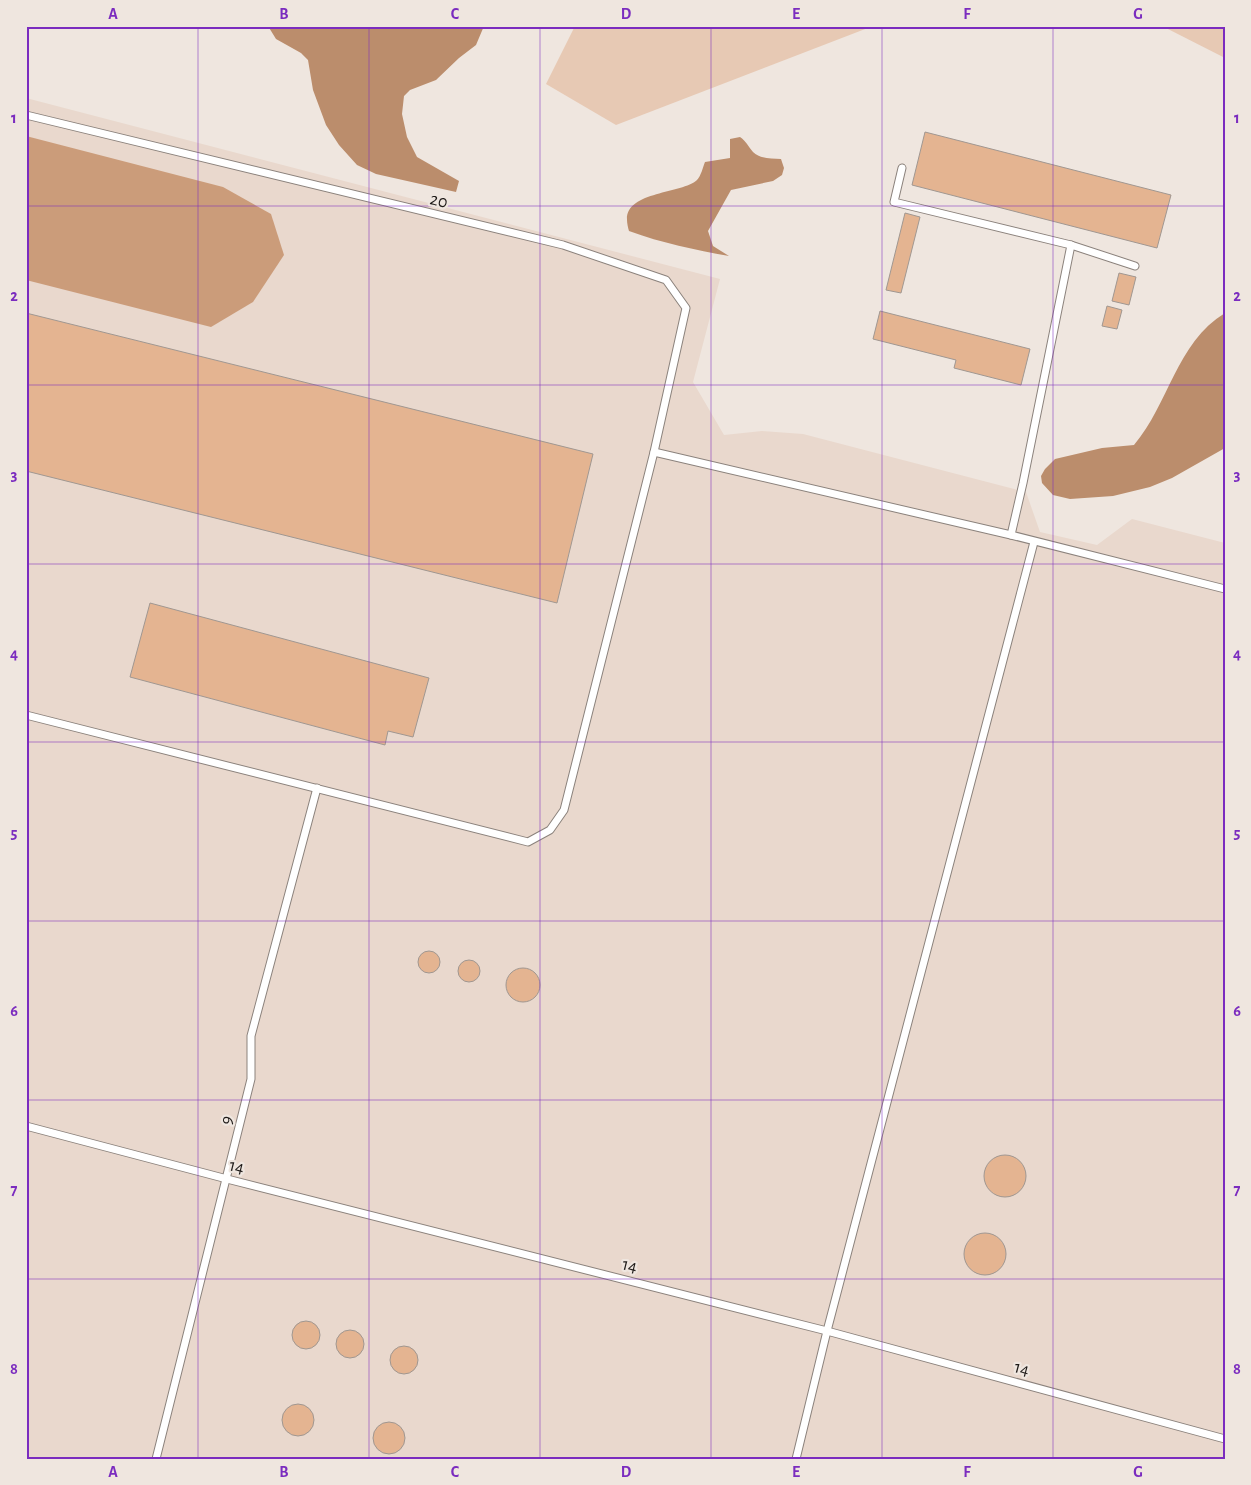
<svg xmlns="http://www.w3.org/2000/svg" width="1251" height="1485" font-family="'Alegreya Sans',sans-serif">
<style>
.built{fill:#e9d8cd}
.green{fill:#e7c9b4}
.forest{fill:#cb9c7a}
.water{fill:#bb8d6c}
.building{fill:#e4b491;stroke:#a09791}
.lines{fill:none;stroke-linecap:round;stroke-linejoin:round}
.service-casing{stroke:#8b827c;stroke-width:9}
.service{stroke:#fff;stroke-width:7}
.grid{fill:none;stroke:#7b2cbf;stroke-width:1;stroke-opacity:0.55}
.labels{text-anchor:middle;stroke-width:4.5;stroke-linejoin:round;paint-order:stroke}
.street-label{font-size:18px;fill:#1e1a18;stroke:#efe6df}
.neatline{fill:none;stroke:#7b2cbf;stroke-width:2}
.grid-label{font-size:16px;text-anchor:middle;font-weight:bold;fill:#7b2cbf}
</style>
<rect width="100%" height="100%" fill="#efe6df"/>
<!-- built -->
<path class="built" d="M26 98 720 279 693 382 724 435 762 431 803 434 1026 492 1040 532 1097 545 1132 519 1225 543V1459H26Z"/>
<!-- green -->
<g class="green">
<path d="M575 26H873L616 125 546 84Z"/>
<path d="M1162 26H1225V58Z"/>
</g>
<!-- forest -->
<path class="forest" d="M26 136 223 187 271 214 284 255 253 302 211 327 26 280Z"/>
<!-- water -->
<g class="water">
<path d="M268 26H484L476 45 459 58 436 80 410 90 404 96 402 114 407 137 417 157 459 181 456 192 376 174 357 165 339 145 326 125 313 90 308 60 301 53 276 39Z"/>
<path d="M740 137C746 141 748 146 753 152 760 159 771 158 781 159L784 168 782 175 773 181 731 190 708 231 713 246 729 256C695 250 662 243 629 231 628 228 627 223 627 220 626 191 682 194 697 180 701 176 703 167 705 162L730 158V139Z"/>
<path d="M1225 313V448L1172 478 1150 487 1113 496 1070 499 1053 495 1042 483 1041 476 1045 469 1055 459 1102 448 1134 445C1169 404 1176 343 1225 313Z"/>
</g>
<!-- building -->
<g class="building">
<path d="M925 132 1171 195 1157 248 912 185Z"/>
<path d="M905 213 920 217 901 293 886 290Z"/>
<path d="M1119 273 1136 277 1129 305 1112 301Z"/>
<path d="M1107 306 1122 310 1117 329 1102 326Z"/>
<path d="M880 311 1030 349 1021 385 954 368 956 360 873 339Z"/>
<path d="M26 313 593 454 557 603 26 471Z"/>
<path d="M150 603 429 678 413 737 388 731 385 745 130 677Z"/>
<circle cx="429" cy="962" r="11"/>
<circle cx="469" cy="971" r="11"/>
<circle cx="523" cy="985" r="17"/>
<circle cx="1005" cy="1176" r="21"/>
<circle cx="985" cy="1254" r="21"/>
<circle cx="306" cy="1335" r="14"/>
<circle cx="350" cy="1344" r="14"/>
<circle cx="404" cy="1360" r="14"/>
<circle cx="298" cy="1420" r="16"/>
<circle cx="389" cy="1438" r="16"/>
</g>
<g class="lines">
<!-- service casing -->
<g class="service-casing">
<g id="service">
<path d="M26 115 563 245 666 280 686 308 654 452 564 810 550 830 528 842 26 715"/>
<path d="M902 168 894 202 1071 245 1135 266"/>
<path d="M654 452 1011 535 1225 589"/>
<path d="M1011 535 1023 483 1071 245"/>
<path d="M26 1126 227 1179 827 1331 1225 1439"/>
<path d="M156 1459 251 1079V1036L317 788"/>
<path d="M796 1459 827 1331 1034 542"/>
</g>
</g>
<!-- service -->
<use href="#service" class="service"/>
</g>
<!-- grid -->
<path class="grid" d="M198 26V1459M369 26V1459M540 26V1459M711 26V1459M882 26V1459M1053 26V1459M26 206H1225M26 385H1225M26 564H1225M26 742H1225M26 921H1225M26 1100H1225M26 1279H1225"/>
<g class="labels">
<!-- street labels -->
<g class="street-label">
<text transform="translate(439 200) rotate(14)" y="6">20</text>
<text transform="translate(226 1120) rotate(-77)" y="6">9</text>
<text transform="translate(237 1166) rotate(14)" y="6">14</text>
<text transform="translate(630 1265) rotate(14)" y="6">14</text>
<text transform="translate(1022 1368) rotate(15)" y="6">14</text>
</g>
</g>
<!-- border -->
<rect width="1251" height="1485" fill="none" stroke="#efe6df" stroke-width="55"/>
<rect x="28" y="28" width="1196" height="1430" class="neatline"/>
<g class="grid-label">
<text x="113" y="19">A</text>
<text x="284" y="19">B</text>
<text x="455" y="19">C</text>
<text x="626" y="19">D</text>
<text x="796" y="19">E</text>
<text x="967" y="19">F</text>
<text x="1138" y="19">G</text>
<text x="14" y="123">1</text>
<text x="1237" y="123">1</text>
<text x="14" y="301">2</text>
<text x="1237" y="301">2</text>
<text x="14" y="480">3</text>
<text x="1237" y="480">3</text>
<text x="14" y="659">4</text>
<text x="1237" y="659">4</text>
<text x="14" y="838">5</text>
<text x="1237" y="838">5</text>
<text x="14" y="1016">6</text>
<text x="1237" y="1016">6</text>
<text x="14" y="1195">7</text>
<text x="1237" y="1195">7</text>
<text x="14" y="1374">8</text>
<text x="1237" y="1374">8</text>
<text x="113" y="1477">A</text>
<text x="284" y="1477">B</text>
<text x="455" y="1477">C</text>
<text x="626" y="1477">D</text>
<text x="796" y="1477">E</text>
<text x="967" y="1477">F</text>
<text x="1138" y="1477">G</text>
</g>
</svg>
